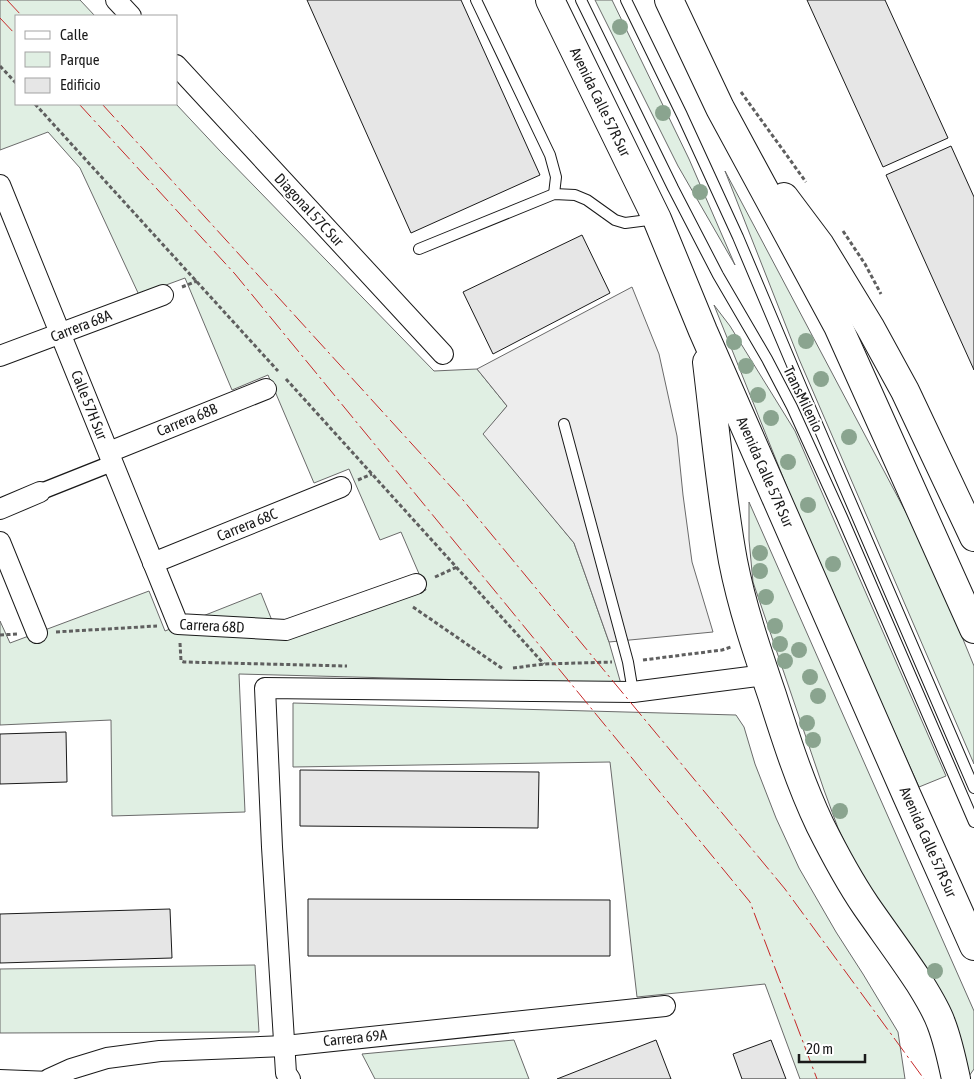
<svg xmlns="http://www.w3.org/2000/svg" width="974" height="1079" font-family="'Asap Condensed',sans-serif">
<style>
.green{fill:#e0efe3;stroke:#6a6a6a}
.parking{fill:#ededed;stroke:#6a6a6a}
.building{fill:#e6e6e6;stroke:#1a1a1a}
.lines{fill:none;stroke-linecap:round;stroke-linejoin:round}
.service-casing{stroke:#1a1a1a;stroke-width:12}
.pedestrian-casing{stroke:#1a1a1a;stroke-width:18}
.minor-casing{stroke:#1a1a1a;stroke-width:22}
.trunk-casing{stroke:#1a1a1a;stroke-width:30}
.path{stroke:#5f5f5f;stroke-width:3;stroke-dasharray:4 2.5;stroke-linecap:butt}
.service{stroke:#fff;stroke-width:10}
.pedestrian{stroke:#fff;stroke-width:15}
.minor{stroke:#fff;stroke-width:20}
.trunk{stroke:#fff;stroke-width:28}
.power{stroke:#c62828;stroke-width:1;stroke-dasharray:18 4 2.5 4;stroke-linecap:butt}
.tree{fill:#8aa48f}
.labels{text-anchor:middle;stroke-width:4;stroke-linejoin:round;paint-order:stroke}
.street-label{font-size:15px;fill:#1a1a1a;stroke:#fff}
</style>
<rect width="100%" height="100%" fill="#fff"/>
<!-- green -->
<g class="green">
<path d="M0 0H80L95 16H16V104H176L221 152 434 371 477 369 507 406 484 434 574 543 609 642 621 684 239 674 245 812 112 816 111 720 0 725V621L10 643 149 591 165 631 261 593 279 638 426 590 401 532 380 540 349 469 314 483 268 375 232 390 185 278 139 295 80 168 48 132 0 150Z"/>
<path d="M595 0H612L689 159 735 265 678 166Z"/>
<path d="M725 171 928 554 974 666V764L799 359Z"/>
<path d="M714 305 730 326 795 431 946 776 919 787 807 537Z"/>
<path d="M749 502 974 1011V1069L967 1079 885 912 857 868 838 828 824 790 753 582 749 540Z"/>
<path d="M293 703 736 715 744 727 755 764 776 818 799 868 836 932 863 974 898 1032 905 1079H800L765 984 637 997 610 762 293 767Z"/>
<path d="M255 965 259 1032 0 1033V969Z"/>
<path d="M514 1040 529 1079H375L362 1054Z"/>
</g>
<!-- parking -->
<path class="parking" d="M632 287 659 354 677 436 683 495 692 562 713 632 609 642 574 543 483 434 507 406 477 369Z"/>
<!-- building -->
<g class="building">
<path d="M307 0H461L540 175 411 233Z"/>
<path d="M807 0H885L948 138 883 167Z"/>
<path d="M951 146 974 197V370L886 175Z"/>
<path d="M582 235 610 293 493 354 463 292Z"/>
<path d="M66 732 67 782 0 784V734Z"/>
<path d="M300 770 539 772 538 828 300 826Z"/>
<path d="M308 899 610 900V956H308Z"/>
<path d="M170 909 172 958 0 963V914Z"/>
<path d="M656 1040 671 1079H557Z"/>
<path d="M771 1040 786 1079H742L733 1054Z"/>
</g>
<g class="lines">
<!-- service casing -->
<g class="service-casing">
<g id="service">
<path d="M476 0 550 155 556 177 554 194"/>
<path d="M581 0 673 188 718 275 767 359 792 407 842 517 974 822"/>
<path d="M626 0 682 115 738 237 803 391 974 788"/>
<path d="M419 249 554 194 575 195 587 200 615 220 625 223 656 219"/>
<path d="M564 424 628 662 633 692"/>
<path d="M0 1075 51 1077"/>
</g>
</g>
<!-- pedestrian casing -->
<g class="pedestrian-casing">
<path id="pedestrian" d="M40 492 113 463"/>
</g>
<!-- minor casing -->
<g class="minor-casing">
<g id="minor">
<path d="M116 0 131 16"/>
<path d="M176 65 443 354"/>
<path d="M0 185 178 624 286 630 416 584"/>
<path d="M0 356 163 295"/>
<path d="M109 452 266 389"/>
<path d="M0 509 40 492"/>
<path d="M0 542 37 633"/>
<path d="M153 563 341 487"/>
<path d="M49 1079 71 1069 107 1058 160 1051 285 1046 665 1006"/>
<path d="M290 1079 286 1073 272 847 265 688 633 692 765 675"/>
</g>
</g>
<!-- trunk casing -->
<g class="trunk-casing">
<g id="trunk">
<path d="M550 0 657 219 703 331 907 796 974 946"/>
<path d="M669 0 720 108 838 326 974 629"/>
<path d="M784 197 820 245 870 327 905 391 974 537"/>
<path d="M707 362C715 428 721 495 733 561 742 607 757 651 772 695 786 739 800 783 820 825 834 853 849 881 866 906 884 932 902 956 919 982 927 995 936 1009 941 1023 948 1041 952 1060 956 1079"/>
</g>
</g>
<!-- path -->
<g class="path">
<path d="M0 66 16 83"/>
<path d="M741 92 806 182"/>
<path d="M35 104 278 371"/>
<path d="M843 231 865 264 881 294"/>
<path d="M182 287 197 281"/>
<path d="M286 379 544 664"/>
<path d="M358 480 372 474"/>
<path d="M435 577 457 567"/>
<path d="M413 607 503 669"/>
<path d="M56 632 157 626"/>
<path d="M0 635 17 634"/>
<path d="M180 643 181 661 184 662 347 666"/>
<path d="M643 660 722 650 731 647"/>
<path d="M513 668 544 664 612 662"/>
</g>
<!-- service -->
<use href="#service" class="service"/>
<!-- pedestrian -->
<use href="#pedestrian" class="pedestrian"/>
<!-- minor -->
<use href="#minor" class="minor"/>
<!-- trunk -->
<use href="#trunk" class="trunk"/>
<!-- power -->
<g class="power">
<path d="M7 0 22 16"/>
<path d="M0 18 16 35"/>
<path d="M79 104 235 274 750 902 817 1079"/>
<path d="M102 104 463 500 785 889 924 1079"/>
</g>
</g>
<!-- trees -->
<g class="tree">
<circle cx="620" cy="27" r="8"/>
<circle cx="663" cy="113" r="8"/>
<circle cx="700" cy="192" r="8"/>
<circle cx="806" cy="341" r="8"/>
<circle cx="734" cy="342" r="8"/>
<circle cx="746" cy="366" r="8"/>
<circle cx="821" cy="379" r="8"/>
<circle cx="758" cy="395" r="8"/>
<circle cx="771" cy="418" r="8"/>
<circle cx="849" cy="437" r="8"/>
<circle cx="788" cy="462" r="8"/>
<circle cx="808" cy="505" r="8"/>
<circle cx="760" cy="553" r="8"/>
<circle cx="833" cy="564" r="8"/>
<circle cx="760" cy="571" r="8"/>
<circle cx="766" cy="597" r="8"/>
<circle cx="775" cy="626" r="8"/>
<circle cx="780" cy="644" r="8"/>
<circle cx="799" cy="650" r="8"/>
<circle cx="785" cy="661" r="8"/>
<circle cx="810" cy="677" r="8"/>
<circle cx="818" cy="696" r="8"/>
<circle cx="807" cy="723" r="8"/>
<circle cx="813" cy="740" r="8"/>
<circle cx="840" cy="811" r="8"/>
<circle cx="935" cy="971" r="8"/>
</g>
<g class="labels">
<!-- street labels -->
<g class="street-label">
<text transform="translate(600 102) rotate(64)" y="5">Avenida Calle 57R Sur</text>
<text transform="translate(309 210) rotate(47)" y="5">Diagonal 57C Sur</text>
<text transform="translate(81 326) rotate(-21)" y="5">Carrera 68A</text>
<text transform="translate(803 399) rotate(64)" y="5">TransMilenio</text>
<text transform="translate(89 405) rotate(68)" y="5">Calle 57H Sur</text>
<text transform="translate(187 420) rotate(-22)" y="5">Carrera 68B</text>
<text transform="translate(765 472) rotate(66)" y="5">Avenida Calle 57R Sur</text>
<text transform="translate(247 525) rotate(-22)" y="5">Carrera 68C</text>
<text transform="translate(212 626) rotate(3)" y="5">Carrera 68D</text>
<text transform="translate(928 842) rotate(66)" y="5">Avenida Calle 57R Sur</text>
<text transform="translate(355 1038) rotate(-6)" y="5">Carrera 69A</text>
</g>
</g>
<!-- legend -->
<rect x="15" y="15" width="162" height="90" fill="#ffffff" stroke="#a3a3a3"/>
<rect x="25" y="31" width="25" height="8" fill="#ffffff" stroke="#a3a3a3"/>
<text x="60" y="40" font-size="15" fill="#1a1a1a">Calle</text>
<rect x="25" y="52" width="25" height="15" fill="#e0efe3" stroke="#a3a3a3"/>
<text x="60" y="65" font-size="15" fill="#1a1a1a">Parque</text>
<rect x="25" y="78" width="25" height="15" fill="#e6e6e6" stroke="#a3a3a3"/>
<text x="60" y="90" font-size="15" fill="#1a1a1a">Edificio</text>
<!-- scale -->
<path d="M799 1054v8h66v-8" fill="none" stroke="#1a1a1a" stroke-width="2.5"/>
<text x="806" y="1054" font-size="15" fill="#1a1a1a" stroke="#ffffff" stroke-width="4" paint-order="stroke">20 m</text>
</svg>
